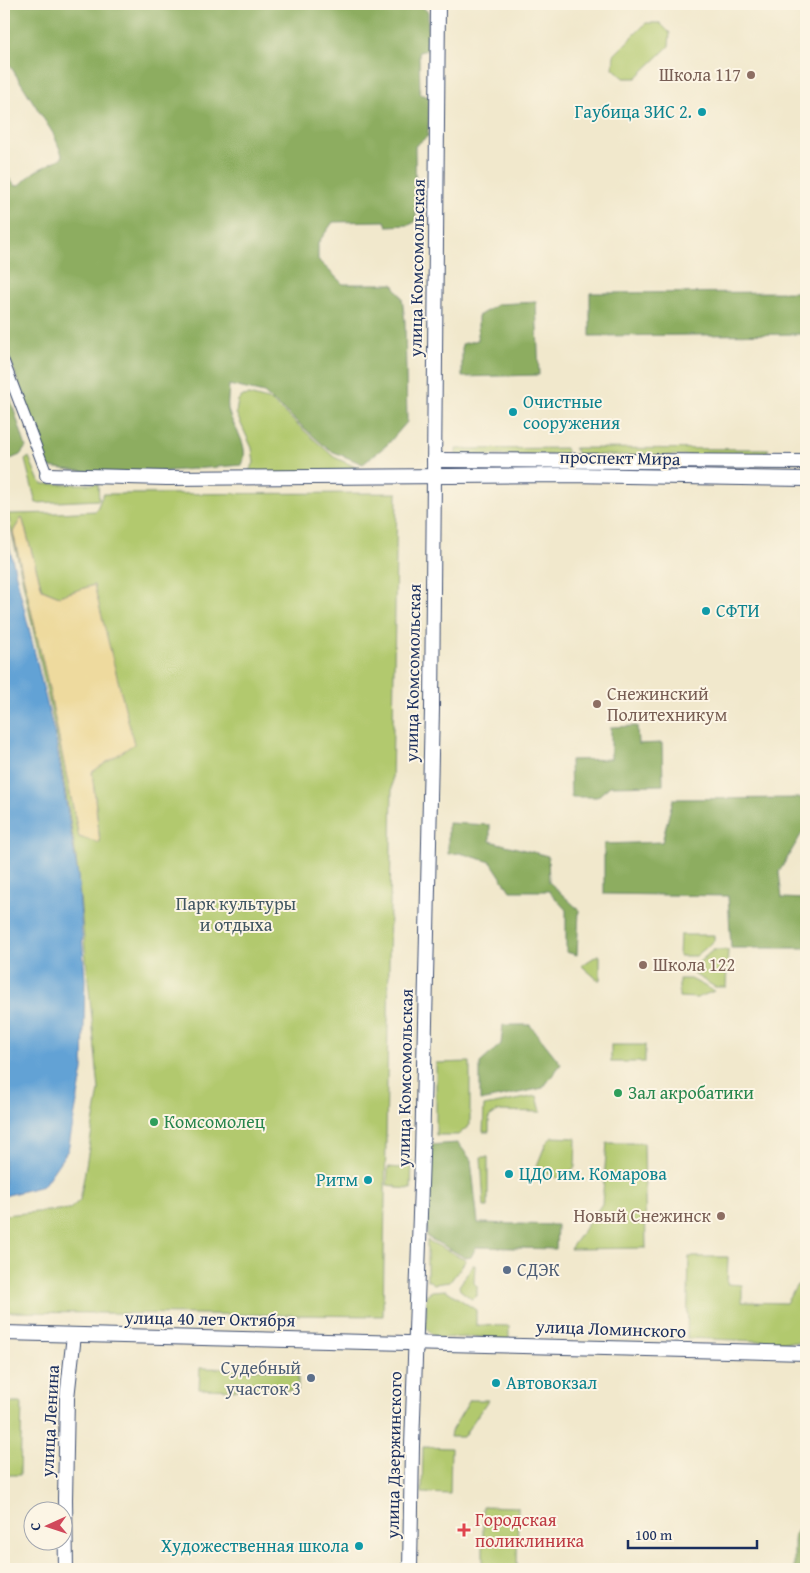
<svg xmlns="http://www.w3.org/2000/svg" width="810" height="1573" font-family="'Gentium Book Plus',serif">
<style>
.green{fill:#b2c96e;stroke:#667c66;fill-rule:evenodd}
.forest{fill:#8dad61;stroke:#546e60}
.sand{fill:#eeda9e;stroke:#84847e}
.water{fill:#62a2d5;stroke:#3e689a}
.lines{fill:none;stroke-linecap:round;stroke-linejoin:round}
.street-casing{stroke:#3b4b6e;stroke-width:12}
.secondary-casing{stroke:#3b4b6e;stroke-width:16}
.street{stroke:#fff;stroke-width:10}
.secondary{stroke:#fff;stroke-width:14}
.education-dot{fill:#8d6e63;stroke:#fcf5e5;stroke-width:2}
.culture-dot{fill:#0f9aa8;stroke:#fcf5e5;stroke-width:2}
.leisure-dot{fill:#2e9e5b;stroke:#fcf5e5;stroke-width:2}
.service-dot{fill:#5c6f8a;stroke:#fcf5e5;stroke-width:2}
.health-dot{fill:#e0444e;stroke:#fcf5e5;stroke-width:2}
.labels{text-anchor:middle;stroke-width:4;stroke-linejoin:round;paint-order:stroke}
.education-label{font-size:18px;fill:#785e54;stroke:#fcf5e5;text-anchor:end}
.culture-label{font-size:18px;fill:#0d838f;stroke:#fcf5e5;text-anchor:start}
.street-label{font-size:18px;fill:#1b2f5e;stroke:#fcf5e5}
.park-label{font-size:18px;fill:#415662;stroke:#fcf5e5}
.leisure-label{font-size:18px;fill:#27864d;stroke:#fcf5e5;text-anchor:start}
.service-label{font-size:18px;fill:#4e5e75;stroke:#fcf5e5;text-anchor:start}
.health-label{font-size:18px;fill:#be3a42;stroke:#fcf5e5;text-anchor:start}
</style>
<rect width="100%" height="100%" fill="#fcf5e5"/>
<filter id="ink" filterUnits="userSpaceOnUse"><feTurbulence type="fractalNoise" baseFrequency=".02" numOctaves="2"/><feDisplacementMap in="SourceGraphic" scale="10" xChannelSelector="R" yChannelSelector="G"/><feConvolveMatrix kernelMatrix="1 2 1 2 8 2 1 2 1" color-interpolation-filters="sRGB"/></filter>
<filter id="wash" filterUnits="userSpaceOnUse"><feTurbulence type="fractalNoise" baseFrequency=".0096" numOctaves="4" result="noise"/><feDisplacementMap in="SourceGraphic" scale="20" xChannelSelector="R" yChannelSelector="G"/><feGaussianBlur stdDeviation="1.12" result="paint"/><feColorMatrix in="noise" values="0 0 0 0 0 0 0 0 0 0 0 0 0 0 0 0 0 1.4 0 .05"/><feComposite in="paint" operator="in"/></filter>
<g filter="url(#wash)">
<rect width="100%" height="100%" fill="#f1e8cc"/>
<!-- green -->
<g class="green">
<path d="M646 23H660L670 33 669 46 636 78H624L613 68 614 55Z"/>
<path d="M249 395 271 401 334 457 368 473 246 476 254 463 252 448 236 413 238 400 243 396Z"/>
<path d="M566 448V455L456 456V449Z"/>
<path d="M574 448 769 449 764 456 579 455Z"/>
<path d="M29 457 38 479 42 484H98L99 500 36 503 25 460Z"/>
<path d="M397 493 383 1316 4 1312V1215L70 1209 80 1200 99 1090 76 857 58 743 8 514 57 513 96 511 103 494ZM22 517 42 589 59 596 94 585 92 772 100 843 79 837 48 684 13 532Z"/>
<path d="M680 935H714V941L696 956H679Z"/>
<path d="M713 950H728L726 987H715L692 973 691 969Z"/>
<path d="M598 955 600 956V980H598L583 967 582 965Z"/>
<path d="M679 979H691L714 991 697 998 679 997Z"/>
<rect x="611" y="1045" width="34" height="17"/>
<path d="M470 1062V1125L458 1135H436V1063Z"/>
<path d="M537 1096 541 1112 498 1111 489 1117V1132H483L484 1106Z"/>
<path d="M552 1137 576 1138 575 1167 561 1180 536 1168 546 1143Z"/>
<path d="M607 1143H644L646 1248 570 1249 602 1204Z"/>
<path d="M481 1157H488V1207H484Z"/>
<path d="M404 1161H412L411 1189 396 1188V1186L387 1185 388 1167 401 1168 402 1164Z"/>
<path d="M427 1240 466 1260 450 1282 434 1284 427 1279Z"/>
<path d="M689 1257H728L727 1284 742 1285V1302L786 1303 797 1285H806V1343L687 1338Z"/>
<path d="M473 1265H475L474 1283 477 1286V1296L472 1299 460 1290 459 1286Z"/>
<path d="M446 1290 476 1310V1325L509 1326V1339L499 1341 477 1337 435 1338 426 1327V1295L432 1291Z"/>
<path d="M200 1368 298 1370V1391L199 1389Z"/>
<path d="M470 1400H488L463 1437H450L451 1431Z"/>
<path d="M4 1403H22L20 1475H4Z"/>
<path d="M423 1447 451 1448 450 1494 422 1493Z"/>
<path d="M483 1506 518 1507 517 1569H483Z"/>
</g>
<!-- forest -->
<g class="forest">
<path d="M4 4H419L428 12V50L419 52 420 94 429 97 428 136 415 146 416 217 415 222 409 225 387 226 385 221 333 222 318 243V260L343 284H393L402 298 405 321 407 422 388 444 363 464 329 450 264 393 229 385C229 392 227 402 228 409 232 428 251 444 242 465L145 473H96L48 467 4 342V172L15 186 20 185 34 172 63 157 54 135 4 56Z"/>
<path d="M803 292 804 334 590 336V293Z"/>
<path d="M536 302 539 375 462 377V344L478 340V316L498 304Z"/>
<path d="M4 379 26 447 20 455 6 461 4 460Z"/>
<path d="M637 726 638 744 662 743 663 785 610 786 597 797H571L570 760 611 759V727Z"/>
<path d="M806 798 805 828 779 872 782 898 806 899V948H731L728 896 604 894V844L662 842 673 799Z"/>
<path d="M448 823 490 825V841L548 856 549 882 579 910 577 955 566 952V910L549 891H510L491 862 460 853 448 854Z"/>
<path d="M503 1025H530L561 1064 543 1088 480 1101V1063L501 1044Z"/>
<path d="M458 1143 471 1160 478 1223 557 1225 556 1249 476 1247 471 1257 466 1258 427 1237 428 1145Z"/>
<path d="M806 1523V1569H794V1534Z"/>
</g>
<!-- sand -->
<path class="sand" d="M22 517 42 589 59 596 94 585 134 744 92 772 100 843 79 837 48 684 13 532Z"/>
<!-- water -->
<path class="water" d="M4 525 56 741 78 876 85 979 83 1070 68 1150 43 1186 4 1196Z"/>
</g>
<g filter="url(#ink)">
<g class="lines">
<!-- street casing -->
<g class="street-casing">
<path id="street" d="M4 362 47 475"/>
</g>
<!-- secondary casing -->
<g class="secondary-casing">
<g id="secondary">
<path d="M434 460 806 462"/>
<path d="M47 475 167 478 570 475 806 479"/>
<path d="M4 1333 806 1353"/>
<path d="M66 1569 65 1499 67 1398 74 1335"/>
<path d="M410 1569 412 1446 422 1156 432 709 438 4"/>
</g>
</g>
<!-- street -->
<use href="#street" class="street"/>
<!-- secondary -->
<use href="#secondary" class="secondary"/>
</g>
</g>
<!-- markers -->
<g class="education-dot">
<circle cx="751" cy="75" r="5"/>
<circle cx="597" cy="704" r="5"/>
<circle cx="643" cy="965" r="5"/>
<circle cx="721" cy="1216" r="5"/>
</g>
<g class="culture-dot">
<circle cx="702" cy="112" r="5"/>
<circle cx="513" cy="412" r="5"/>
<circle cx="706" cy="611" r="5"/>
<circle cx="509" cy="1174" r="5"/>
<circle cx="368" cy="1180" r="5"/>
<circle cx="496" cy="1383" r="5"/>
<circle cx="359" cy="1546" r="5"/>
</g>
<g class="leisure-dot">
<circle cx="618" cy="1093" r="5"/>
<circle cx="154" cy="1122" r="5"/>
</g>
<g class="service-dot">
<circle cx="507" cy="1270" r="5"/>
<circle cx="311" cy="1378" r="5"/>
</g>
<path class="health-dot" d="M461.5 1522.5h5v5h5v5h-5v5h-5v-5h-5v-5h5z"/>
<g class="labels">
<!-- education labels -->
<g class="education-label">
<text x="741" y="81">Школа 117</text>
<text x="607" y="700" text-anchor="start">Снежинский<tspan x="607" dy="21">Политехникум</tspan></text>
<text x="653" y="971" text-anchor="start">Школа 122</text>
<text x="711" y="1222">Новый Снежинск</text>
</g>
<!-- culture labels -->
<g class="culture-label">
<text x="692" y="118" text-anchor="end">Гаубица ЗИС 2.</text>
<text x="523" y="408">Очистные<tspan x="523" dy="21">сооружения</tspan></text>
<text x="716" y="617">СФТИ</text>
<text x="519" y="1180">ЦДО им. Комарова</text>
<text x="358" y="1186" text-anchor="end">Ритм</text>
<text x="506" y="1389">Автовокзал</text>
<text x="349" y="1552" text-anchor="end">Художественная школа</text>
</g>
<!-- street labels -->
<g class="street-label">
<text transform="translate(417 268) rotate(-89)" y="6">улица Комсомольская</text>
<text transform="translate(620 458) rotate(1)" y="6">проспект Мира</text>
<text transform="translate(413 673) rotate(-89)" y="6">улица Комсомольская</text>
<text transform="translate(405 1078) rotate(-89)" y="6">улица Комсомольская</text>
<text transform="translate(210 1319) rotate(1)" y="6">улица 40 лет Октября</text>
<text transform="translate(611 1329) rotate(2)" y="6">улица Ломинского</text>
<text transform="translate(50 1421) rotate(-87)" y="6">улица Ленина</text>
<text transform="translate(394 1455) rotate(-89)" y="6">улица Дзержинского</text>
</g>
<!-- park labels -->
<g class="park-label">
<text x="236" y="910">Парк культуры<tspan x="236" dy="21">и отдыха</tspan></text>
</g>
<!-- leisure labels -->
<g class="leisure-label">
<text x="628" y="1099">Зал акробатики</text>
<text x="164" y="1128">Комсомолец</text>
</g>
<!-- service labels -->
<g class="service-label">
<text x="517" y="1276">СДЭК</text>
<text x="301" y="1374" text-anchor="end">Судебный<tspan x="301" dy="21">участок 3</tspan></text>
</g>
<!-- health labels -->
<g class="health-label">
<text x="475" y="1526">Городская<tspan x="475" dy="21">поликлиника</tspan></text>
</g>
</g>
<!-- margin -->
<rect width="810" height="1573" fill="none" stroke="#fcf5e5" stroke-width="20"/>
<!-- north arrow -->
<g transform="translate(48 1526) rotate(267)"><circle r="24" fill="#fcf5e5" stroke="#a2a6af"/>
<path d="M0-4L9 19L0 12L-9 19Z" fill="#d1495b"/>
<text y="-8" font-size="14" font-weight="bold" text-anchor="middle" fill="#1b2f5e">С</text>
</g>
<!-- scale -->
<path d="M628 1540v8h129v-8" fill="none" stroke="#1b2f5e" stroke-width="2.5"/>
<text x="635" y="1540" font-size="15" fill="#1b2f5e" stroke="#fcf5e5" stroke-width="4" paint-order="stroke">100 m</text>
</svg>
